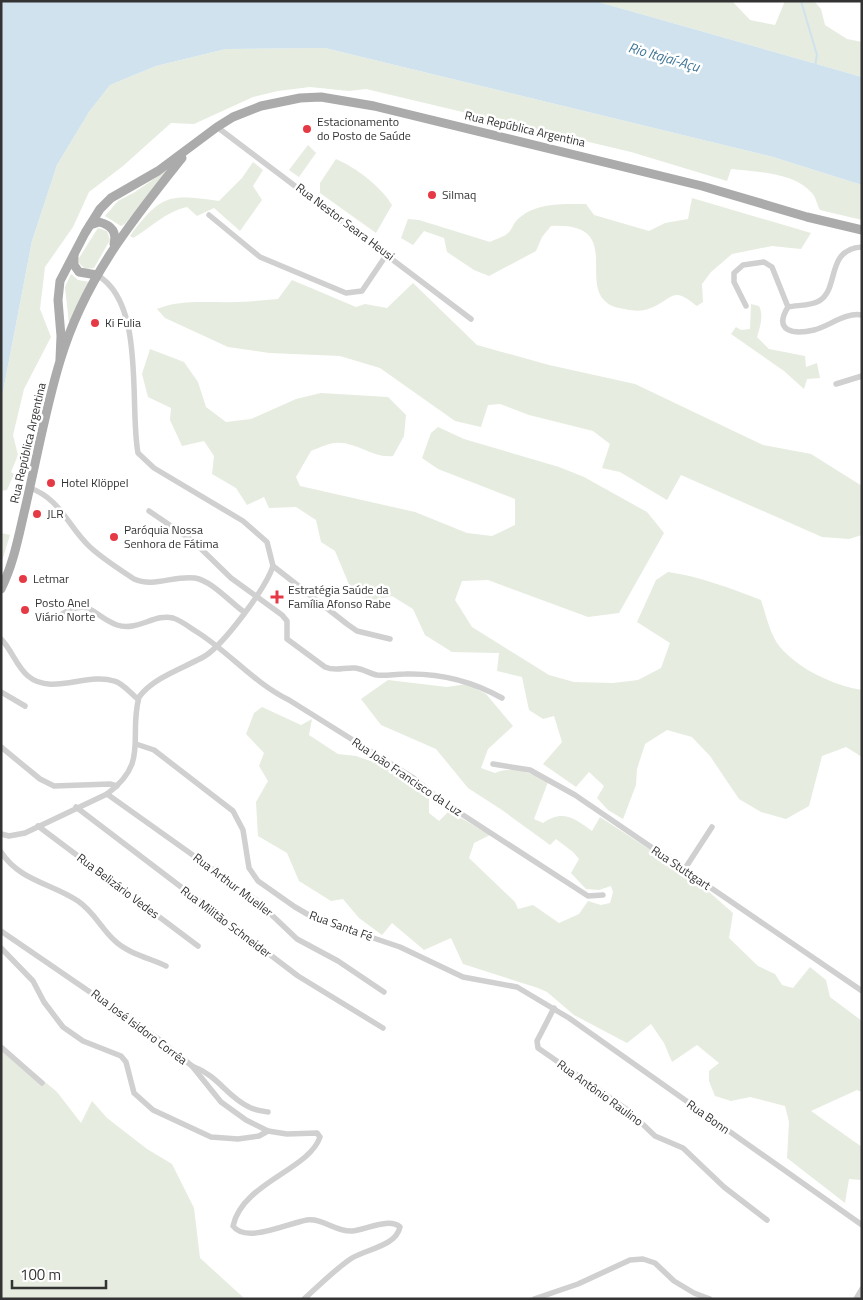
<svg xmlns="http://www.w3.org/2000/svg" width="863" height="1300" font-family="'Titillium Web',sans-serif">
<style>
.green{fill:#e6ecdf}
.water{fill:#cfe2ee}
.lines{fill:none;stroke-linecap:round;stroke-linejoin:round}
.stream{stroke:#cfe2ee;stroke-width:2}
.minor{stroke:#d0d0d0;stroke-width:5.5}
.primary{stroke:#ababab;stroke-width:9}
.poi-dot{fill:#e63946;stroke:#fff;stroke-width:2}
.labels{text-anchor:middle;stroke-width:5;stroke-linejoin:round;paint-order:stroke}
.poi-label{font-size:12px;fill:#333;stroke:#fff;text-anchor:start}
.street-label{font-size:12px;fill:#333;stroke:#fff}
.water-label{font-size:14px;font-style:italic;fill:#3f7597;stroke:#fff}
</style>
<rect width="100%" height="100%" fill="#fff"/>
<!-- green -->
<g class="green">
<path d="M595 1H732L750 20 775 25 785 1H814L821 9 825 25 847 39 862 42V77Z"/>
<path d="M325 48 773 157 862 185V220L820 210C817 205 816 197 812 193 794 172 756 172 731 169L727 181 631 152 366 89 349 91 310 87 278 91 253 97 194 124 171 123 123 166 89 192 73 227 45 267 40 309 51 337 24 389 13 435 18 455 11 472 14 474 7 490 1 491V402L32 241 57 165 89 112 110 85 156 66 226 49Z"/>
<path d="M308 145 316 153 299 177 289 170Z"/>
<path d="M336 159C358 169 380 186 392 205L376 233 320 193V183Z"/>
<path d="M253 162 263 170 253 186 262 200 240 231 214 208 197 216 187 207C165 212 152 227 133 238L130 236C161 194 169 194 219 201L242 178Z"/>
<path d="M167 170 125 224 121 226 105 216 118 201 135 192Z"/>
<path d="M692 198 811 233 801 249 772 246 732 254 711 272 702 284 703 302 697 306C691 302 684 295 677 295 673 295 670 297 667 299 650 310 643 313 624 309 618 308 610 306 606 302 580 280 623 222 551 226L542 237 536 251 489 276 474 270 447 252 444 238 424 231 413 245 401 238 408 219 419 220 490 242C495 239 504 237 508 233 512 230 513 224 517 220 535 202 563 204 586 204L594 215 649 231 665 223 688 219Z"/>
<path d="M98 228 107 231 110 240 94 268 85 269 79 263V258Z"/>
<path d="M71 274 78 280 90 282 69 323 65 287Z"/>
<path d="M292 280 356 307 365 304 387 308 413 283 477 345 549 365 635 384 763 445 811 454 862 486V535L849 539 822 537 681 475 667 500 620 472 602 468 610 444 593 431 529 415 500 404 488 405 481 427 455 421 380 368 340 356 270 353 228 347 165 318 157 309C181 299 209 303 235 302 249 302 264 300 278 299Z"/>
<path d="M751 304 759 306C764 316 760 327 757 337L769 349 805 356 806 367 817 363 820 378 807 379 804 389 784 371 731 334 736 327 741 330 750 329Z"/>
<path d="M150 349 184 362 198 382 206 407 226 422 251 419 296 399 321 393 388 397 406 415 404 436 393 456C373 459 355 440 334 443 327 444 318 448 311 451L296 477 300 486 415 512 467 533 492 536 515 525V499L438 469 422 458 431 433 438 427 464 439 559 467 584 477 647 512 664 533 619 613 588 617 488 580 462 581 455 600 472 627 549 675 574 682 613 683 638 680 661 668 670 643 637 622 656 580 668 572C699 576 732 589 761 600 766 615 770 635 780 647 800 670 833 685 862 690V757L846 747 822 756 809 806 786 819 761 812 739 799 710 756 692 737 667 730 645 744 637 769 636 785 623 819 608 810 597 798 604 786 589 772 576 787 543 764 562 742 554 716 543 719 529 710 522 677 497 671 499 653 452 652 425 635 413 609 392 596 366 602 364 591 353 594 335 551 321 542 316 520 296 507 269 508 264 497 247 505 236 488 212 474 214 456 204 441 182 446 170 420 171 408 148 397 142 374Z"/>
<path d="M1 533 10 535 1 564Z"/>
<path d="M388 680 447 687 467 684 486 694 513 726 488 749 481 768 495 773C514 765 531 773 548 782L534 819 543 823C562 809 575 818 592 831L600 817 672 864 683 877 708 891 733 913 729 938 758 966 775 974 782 985 793 988 810 967 826 980 830 997 862 1021V1092L857 1090 811 1111 862 1147V1180L849 1179 845 1203 787 1158 789 1122 785 1106 750 1097 731 1101 715 1096 709 1081V1071L719 1063 697 1045 672 1062 664 1043 651 1024 627 1043 574 1015 547 992 538 988 463 964 451 938 424 950 392 923 382 935 359 918 343 899 331 901 299 881 287 853 258 836 256 802 268 781 259 766 264 753 246 734 254 713 262 707 301 725 312 719 309 735 338 754 356 756 376 763 408 779 429 797V813L439 821 449 811 490 835 474 843 469 858 515 902 518 909 533 905 559 923 579 914 588 901 601 905 610 903 613 892 611 886 599 890 586 889 571 873 579 859 573 852 556 839 550 845 502 810 468 788 436 749 381 725 361 699Z"/>
<path d="M1 1045 57 1092 81 1123 92 1101 107 1118 147 1149 172 1164 194 1208 200 1258 245 1299H1Z"/>
</g>
<!-- water -->
<path class="water" d="M1 1H595L862 77V185L773 157 325 48 226 49 156 66 110 85 89 112 57 165 32 241 1 402Z"/>
<g class="lines">
<!-- stream -->
<path class="stream" d="M801 1 817 55 815 66"/>
<!-- minor -->
<g class="minor">
<path d="M217 127 471 319"/>
<path d="M209 215 260 257 346 293 362 291 387 254"/>
<path d="M862 247C825 249 840 289 819 301 811 306 797 305 788 307 773 331 793 335 814 330 830 326 845 312 862 315"/>
<path d="M746 306 734 282V273L743 265 764 262 772 267 788 307"/>
<path d="M836 384 862 376"/>
<path d="M30 488C61 499 68 527 90 547 103 559 119 569 134 579 154 588 174 575 195 578 212 581 230 602 244 612"/>
<path d="M149 511 193 541 231 578 282 615 287 621V639L325 667C336 672 344 667 355 668 364 669 370 674 377 675 386 676 395 674 405 674 439 673 472 681 502 698"/>
<path d="M273 566 347 624 357 631 390 639"/>
<path d="M62 614C91 597 92 616 117 625 137 632 155 613 173 618 182 621 189 627 197 632 229 652 254 683 289 700L412 777 443 802 588 896 603 895"/>
<path d="M1 639C12 650 16 666 28 676 51 696 88 672 114 681 123 683 131 694 138 699"/>
<path d="M1 692 25 706"/>
<path d="M136 744 154 750 233 811 243 830 249 868 258 881 295 907 314 918 400 947 463 977 517 987 569 1018 862 1225"/>
<path d="M1 747 40 779 54 786 110 784 117 786"/>
<path d="M493 764 530 770 575 795 862 991"/>
<path d="M107 794 256 900 297 939 338 961 384 992"/>
<path d="M76 807 298 976 383 1028"/>
<path d="M38 826 198 946"/>
<path d="M1 834 9 836 25 833 107 794C150 762 128 739 139 697 154 677 184 668 205 656 224 644 266 588 273 566L267 542 243 521 154 468 138 453C129 405 146 303 97 275"/>
<path d="M1 852C20 881 51 883 78 901 95 913 100 927 114 940 127 953 149 958 166 966"/>
<path d="M684 870 712 827"/>
<path d="M1 931 157 1038 192 1066 221 1102 246 1120 268 1131 287 1134 317 1133 320 1137C309 1170 242 1183 233 1226 246 1244 288 1223 307 1220 323 1218 336 1232 352 1231 365 1230 390 1217 400 1227 396 1246 367 1249 352 1258 335 1269 320 1285 304 1299"/>
<path d="M1 948 33 981 44 1002 63 1027 83 1041 121 1056 126 1062 134 1093 153 1110 211 1137 238 1139 259 1136 268 1131"/>
<path d="M554 1008 537 1041 538 1048 629 1111 655 1136 683 1148 724 1187 767 1220"/>
<path d="M1 1047 42 1083"/>
<path d="M192 1066C219 1076 226 1096 249 1107 254 1110 262 1111 268 1112"/>
<path d="M534 1299 578 1284 630 1260 643 1259 655 1263 674 1281 694 1293 710 1299"/>
<path d="M856 1299 862 1289"/>
</g>
<!-- primary -->
<g class="primary">
<path d="M90 225 99 222C111 225 117 231 114 244"/>
<path d="M74 255V265L79 272 97 275"/>
<path d="M60 359 61 336 58 300 60 281 85 233 100 209 111 198 158 171 217 127 233 117 261 106 300 98 321 97 374 106 702 186 807 217 862 230"/>
<path d="M1 589C13 565 18 539 24 513 36 463 45 410 60 361 84 280 131 222 182 158"/>
</g>
</g>
<!-- markers -->
<g class="poi-dot">
<circle cx="307" cy="129" r="5"/>
<circle cx="432" cy="195" r="5"/>
<circle cx="95" cy="323" r="5"/>
<circle cx="51" cy="483" r="5"/>
<circle cx="37" cy="514" r="5"/>
<circle cx="114" cy="537" r="5"/>
<circle cx="23" cy="579" r="5"/>
<path d="M274.5 589.5h5v5h5v5h-5v5h-5v-5h-5v-5h5z"/>
<circle cx="25" cy="610" r="5"/>
</g>
<g class="labels">
<!-- poi labels -->
<g class="poi-label">
<text x="317" y="126">Estacionamento<tspan x="317" dy="14">do Posto de Saúde</tspan></text>
<text x="442" y="199">Silmaq</text>
<text x="105" y="327">Ki Fulia</text>
<text x="61" y="487">Hotel Klöppel</text>
<text x="47" y="518">JLR</text>
<text x="124" y="534">Paróquia Nossa<tspan x="124" dy="14">Senhora de Fátima</tspan></text>
<text x="33" y="583">Letmar</text>
<text x="288" y="594">Estratégia Saúde da<tspan x="288" dy="14">Família Afonso Rabe</tspan></text>
<text x="35" y="607">Posto Anel<tspan x="35" dy="14">Viário Norte</tspan></text>
</g>
<!-- street labels -->
<g class="street-label">
<text transform="translate(525 129) rotate(13)" y="4">Rua República Argentina</text>
<text transform="translate(345 222) rotate(37)" y="4">Rua Nestor Seara Heusi</text>
<text transform="translate(28 443) rotate(-77)" y="4">Rua República Argentina</text>
<text transform="translate(407 777) rotate(34)" y="4">Rua João Francisco da Luz</text>
<text transform="translate(681 868) rotate(34)" y="4">Rua Stuttgart</text>
<text transform="translate(233 885) rotate(37)" y="4">Rua Arthur Mueller</text>
<text transform="translate(118 886) rotate(37)" y="4">Rua Belizário Vedes</text>
<text transform="translate(226 922) rotate(37)" y="4">Rua Militão Schneider</text>
<text transform="translate(341 926) rotate(20)" y="4">Rua Santa Fé</text>
<text transform="translate(139 1027) rotate(37)" y="4">Rua José Isidoro Corrêa</text>
<text transform="translate(600 1093) rotate(36)" y="4">Rua Antônio Raulino</text>
<text transform="translate(708 1117) rotate(35)" y="4">Rua Bonn</text>
</g>
<!-- water labels -->
<g class="water-label">
<text transform="translate(664 57) rotate(16)" y="5">Rio Itajaí-Açu</text>
</g>
</g>
<!-- border -->
<rect width="863" height="1300" fill="none" stroke="#333333" stroke-width="5"/>
<!-- scale -->
<path d="M12 1280v8h94v-8" fill="none" stroke="#333333" stroke-width="2.5"/>
<text x="20" y="1280" font-size="15" fill="#333333" stroke="#ffffff" stroke-width="4" paint-order="stroke">100 m</text>
</svg>
